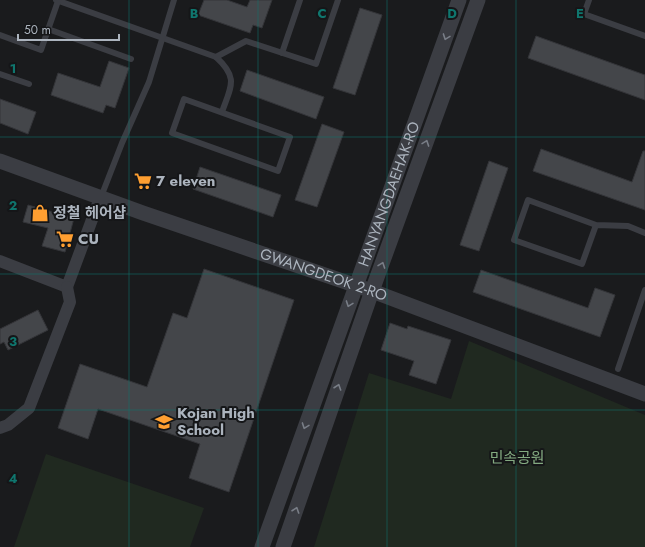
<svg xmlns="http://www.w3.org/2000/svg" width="645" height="547" font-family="Jost,'Noto Sans KR',sans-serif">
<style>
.green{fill:#202920}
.building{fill:#44464a;stroke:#343539}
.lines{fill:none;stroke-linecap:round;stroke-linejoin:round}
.service{stroke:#3b3d43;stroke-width:6}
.minor{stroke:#3b3d43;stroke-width:12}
.tertiary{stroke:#3b3d43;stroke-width:15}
.oneway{stroke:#797e87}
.grid{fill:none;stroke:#0f766e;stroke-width:1;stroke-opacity:0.55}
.labels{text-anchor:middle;stroke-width:4;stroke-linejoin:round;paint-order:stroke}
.poi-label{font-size:15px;font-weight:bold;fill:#acb4be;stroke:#151618;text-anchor:start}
.street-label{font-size:15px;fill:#acb4be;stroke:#151618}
.park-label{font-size:15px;fill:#84aa81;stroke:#151618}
.grid-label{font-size:13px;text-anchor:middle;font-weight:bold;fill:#0f766e;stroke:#151618;stroke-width:4;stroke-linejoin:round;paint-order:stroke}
</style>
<rect width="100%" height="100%" fill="#1a1b1d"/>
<!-- green -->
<g class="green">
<path d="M469 341 645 415V547H314L369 373 451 399Z"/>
<path d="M46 454 204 508 190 547H14Z"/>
</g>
<!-- building -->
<g class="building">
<path d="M204 0H227L247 7 250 0H272L262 28 253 25 250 33 198 15Z"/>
<path d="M360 8 382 15 355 95 333 88Z"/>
<path d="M536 36 645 75V100L528 58Z"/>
<path d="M109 61 129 68 115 108 106 105 103 113 51 95 58 73 100 87Z"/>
<path d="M247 70 324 97 316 119 240 91Z"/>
<path d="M0 99 36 112 28 134 0 123Z"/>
<path d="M322 124 344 132 317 207 295 200Z"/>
<path d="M541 149 632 182 643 151H645V210L533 171Z"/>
<path d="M489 161 508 168 479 251 460 245Z"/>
<path d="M200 167 281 195 273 217 193 189Z"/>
<path d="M28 205 74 218 65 252 42 246 48 228 23 222Z"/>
<path d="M204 269 294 300 229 492 189 478 200 444 98 409 88 439 58 428 80 364 147 387 173 313 187 318Z"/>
<path d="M481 270 588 308 595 288 615 295 600 337 473 292Z"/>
<path d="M38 310 48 330 8 350 4 342 0 344V329Z"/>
<path d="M390 323 407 329 408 326 451 340 436 384 409 375 414 361 381 350Z"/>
</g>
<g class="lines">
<!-- service -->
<g class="service">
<path d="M56 0 216 57C239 78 231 86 222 112"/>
<path d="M589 0 584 14 645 36"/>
<path d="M48 29 131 59"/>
<path d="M0 35 41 50 58 1"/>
<path d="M282 53 300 0"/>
<path d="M216 57 246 41 316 64 338 0"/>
<path d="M0 74 29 84"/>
<path d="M184 99 290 137 278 171 172 133Z"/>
<path d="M101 197 122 143 149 82 174 0"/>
<path d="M596 225 582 264 514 240 528 200 596 225 628 226 645 233"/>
<path d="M618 369 645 290"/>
</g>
<!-- minor -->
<g class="minor">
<path d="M0 261 67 287 100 198"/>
<path d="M0 428 8 425 29 408 70 302 67 287"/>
</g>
<!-- tertiary -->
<g class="tertiary">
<path id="s1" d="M0 161 143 213 372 291 645 394"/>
<path id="s2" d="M262 547 459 0"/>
<path d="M283 547 372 291 478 0"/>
</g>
</g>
<!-- one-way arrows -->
<defs><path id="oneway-chevron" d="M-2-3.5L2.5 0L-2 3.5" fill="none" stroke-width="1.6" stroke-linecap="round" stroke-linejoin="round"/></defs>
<g class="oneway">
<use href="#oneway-chevron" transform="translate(446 37) rotate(110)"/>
<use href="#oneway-chevron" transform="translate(426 143) rotate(-70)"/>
<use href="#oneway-chevron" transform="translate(382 265) rotate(-70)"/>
<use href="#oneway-chevron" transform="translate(349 304) rotate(110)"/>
<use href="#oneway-chevron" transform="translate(338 387) rotate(-71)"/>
<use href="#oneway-chevron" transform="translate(305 426) rotate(110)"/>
<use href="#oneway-chevron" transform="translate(296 510) rotate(-71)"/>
</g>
<!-- grid -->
<path class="grid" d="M129 0V547M258 0V547M387 0V547M516 0V547M0 137H645M0 274H645M0 410H645"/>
<!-- icons -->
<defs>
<g id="supermarket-bare" transform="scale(1.38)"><path d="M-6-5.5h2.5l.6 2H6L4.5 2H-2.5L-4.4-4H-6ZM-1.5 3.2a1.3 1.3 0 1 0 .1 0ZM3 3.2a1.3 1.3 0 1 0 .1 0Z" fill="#ff9f31" stroke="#151618" stroke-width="2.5" paint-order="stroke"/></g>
<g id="shop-bare" transform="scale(1.38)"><path d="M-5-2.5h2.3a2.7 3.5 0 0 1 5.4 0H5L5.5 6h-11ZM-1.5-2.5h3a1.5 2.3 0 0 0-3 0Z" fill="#ff9f31" stroke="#151618" stroke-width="2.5" paint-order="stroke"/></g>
<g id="school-bare" transform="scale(1.38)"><path d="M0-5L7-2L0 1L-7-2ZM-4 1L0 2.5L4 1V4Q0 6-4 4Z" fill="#ff9f31" stroke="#151618" stroke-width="2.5" paint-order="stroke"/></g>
</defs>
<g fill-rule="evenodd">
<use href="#supermarket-bare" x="143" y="181"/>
<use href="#shop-bare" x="40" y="213"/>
<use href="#supermarket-bare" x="65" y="239"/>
<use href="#school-bare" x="164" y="422"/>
</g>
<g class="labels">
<!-- poi labels -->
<g class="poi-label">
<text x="156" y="186">7 eleven</text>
<text x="53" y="218">정철 헤어샵</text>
<text x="78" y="244">CU</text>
<text x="177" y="418">Kojan High<tspan x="177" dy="17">School</tspan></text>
</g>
<!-- street labels -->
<g class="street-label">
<text dy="5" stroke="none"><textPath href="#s2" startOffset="375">HANYANGDAEHAK-RO</textPath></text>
<text dy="5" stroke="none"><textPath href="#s1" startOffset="343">GWANGDEOK 2-RO</textPath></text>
</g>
<!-- park labels -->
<g class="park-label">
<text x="517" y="463">민속공원</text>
</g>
</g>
<g class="grid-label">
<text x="194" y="18">B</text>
<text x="322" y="18">C</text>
<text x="452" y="18">D</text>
<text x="580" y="18">E</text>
<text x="13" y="73">1</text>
<text x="13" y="210">2</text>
<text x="13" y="346">3</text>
<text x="13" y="483">4</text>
</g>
<!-- scale -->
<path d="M18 34v6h101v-6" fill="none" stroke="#acb4be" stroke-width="2"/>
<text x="24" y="34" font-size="12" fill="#acb4be" stroke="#151618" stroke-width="3" paint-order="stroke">50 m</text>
</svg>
